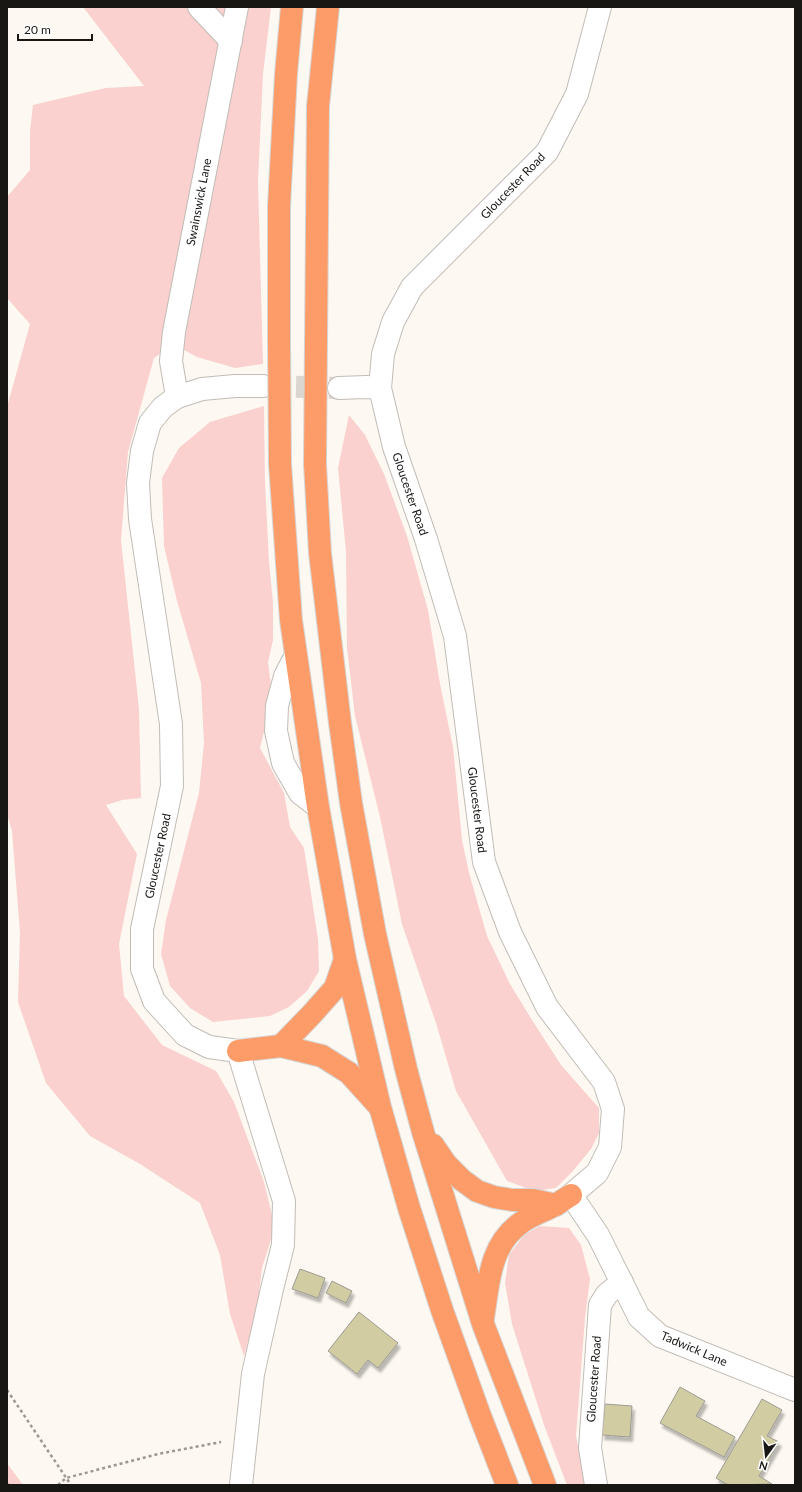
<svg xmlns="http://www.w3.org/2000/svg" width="802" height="1492" font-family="Lato,sans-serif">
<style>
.green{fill:#fad1cf}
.building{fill:#d1cca2;stroke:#9c9b94;filter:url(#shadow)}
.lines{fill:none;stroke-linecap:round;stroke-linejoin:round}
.minor-tunnel{stroke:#dbd6d0;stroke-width:22;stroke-dasharray:22 11;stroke-linecap:butt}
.minor-casing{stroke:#c1bcb6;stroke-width:24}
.highway-casing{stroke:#d5d5d5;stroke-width:24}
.path{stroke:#9b9892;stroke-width:2.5;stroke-dasharray:3 3;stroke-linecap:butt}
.minor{stroke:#fff;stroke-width:22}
.highway{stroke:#fd9c68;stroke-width:22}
.highway-bridge-casing{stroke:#d5d5d5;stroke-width:24;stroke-linecap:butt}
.highway-bridge{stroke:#fd9c68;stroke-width:22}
.labels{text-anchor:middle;stroke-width:3;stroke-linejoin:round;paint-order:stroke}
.street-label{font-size:12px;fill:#181714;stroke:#fff}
</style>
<defs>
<filter id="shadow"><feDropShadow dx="2.5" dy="4.5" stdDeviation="1" flood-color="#0004"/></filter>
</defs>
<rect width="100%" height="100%" fill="#fdf8f1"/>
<!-- green -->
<g class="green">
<path d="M83 7H271L263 74 258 181 263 364 235 368 197 357 173 344 154 358 128 452 121 540 139 709 141 798 122 800 106 805 137 854 119 944 124 996 162 1045 216 1071 234 1102 264 1182 275 1227 262 1268 257 1310 244 1356 230 1314 220 1255 200 1203 140 1164 90 1136 46 1083 18 1002 20 933 12 831 7 814V407L30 324 7 298V197L30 170V131L33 105 88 92 106 88 144 86Z"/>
<path d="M264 406 265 482 269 562 273 603V640L268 662 271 686 268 715 260 748 284 793 290 827 304 848 318 939 319 971 307 991 289 1007 270 1016 213 1022 190 1008 170 986 161 954 166 920 199 793 204 743 201 683 177 601 164 546 162 478 179 448 210 422Z"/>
<path d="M349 415 365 435 384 474 407 536 428 610 440 684 453 747 462 840 469 873 487 936 510 984 532 1020 561 1065 599 1108V1133L591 1149 572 1172 556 1188 534 1191 507 1181 456 1091 436 1023 402 924 380 817 355 716 347 648 346 552 338 468Z"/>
<path d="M540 1226 569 1228 581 1245 590 1279 585 1318 576 1436 586 1485H567L544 1425 512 1324 505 1283 509 1255 524 1235Z"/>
<path d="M7 1463 23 1485H7Z"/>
</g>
<!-- building -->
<g class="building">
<path d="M300 1269 325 1278 318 1298 292 1289Z"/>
<path d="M332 1281 352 1291 346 1303 326 1293Z"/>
<path d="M359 1312 398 1343 378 1368 368 1360 357 1374 328 1351Z"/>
<path d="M680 1387 705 1401 696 1416 735 1437 724 1457 660 1423Z"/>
<path d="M762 1399 782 1410 767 1436 779 1442 759 1476 772 1484 728 1485 716 1478Z"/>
<path d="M605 1404 632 1406 630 1437 602 1435Z"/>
</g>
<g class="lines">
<!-- minor-tunnel -->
<path class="minor-tunnel" d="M263 386 339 388"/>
<!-- minor casing -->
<g class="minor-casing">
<g id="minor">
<path d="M199 7 231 41"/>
<path d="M600 7 577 94 547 152 412 287 393 322 383 354 380 388 394 447 426 539 455 636 484 862 510 932 547 1007 604 1082 613 1109 610 1147 597 1173 571 1195 598 1235 639 1317 660 1336 795 1390"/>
<path d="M339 388 366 387 380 388"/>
<path d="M177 397 171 361 174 332 237 7"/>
<path d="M295 657 285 676 277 706 276 731 283 763 300 793 318 807"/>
<path d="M241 1485 253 1374 272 1289 283 1245 284 1201 238 1051 209 1047 185 1035 154 1001 142 969V929L172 786 171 724 140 519 138 483 142 451 150 423 163 407 177 397 202 389 235 386H263"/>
<path d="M596 1485 590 1448 600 1305 607 1294 622 1282"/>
</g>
</g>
<!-- highway casing -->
<g class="highway-casing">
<g id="highway">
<path d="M279 341V206L286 74 292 7"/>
<path d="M316 341 318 106 328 7"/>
<path d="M280 464 291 620 318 807 345 959 380 1107 409 1208 442 1310 479 1413 507 1485"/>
<path d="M315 464 320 553 340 723 351 803 375 934 406 1069 423 1132 483 1324 545 1485"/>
<path d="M281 1046 312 1014 335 988 345 959"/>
<path d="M238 1051 281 1046 322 1056 349 1073 378 1105"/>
<path d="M433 1145 446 1164 462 1180 477 1191 494 1197 512 1200H533L556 1205"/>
<path d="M483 1318C489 1282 489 1245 522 1222 532 1215 544 1211 555 1205 561 1202 566 1198 571 1195"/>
</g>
</g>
<!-- path -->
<g class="path">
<path d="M7 1390 71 1485"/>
<path d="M7 1484 9 1485"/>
<path d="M58 1485 66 1478 158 1454 221 1442"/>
</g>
<!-- minor -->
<use href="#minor" class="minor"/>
<!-- highway -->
<use href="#highway" class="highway"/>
<!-- highway-bridge casing -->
<g class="highway-bridge-casing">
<g id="highway-bridge">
<path d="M279 341 280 464"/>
<path d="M315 464 316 341"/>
</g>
</g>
<!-- highway-bridge -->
<use href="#highway-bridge" class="highway-bridge"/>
</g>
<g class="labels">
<!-- street labels -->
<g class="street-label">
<text transform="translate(513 186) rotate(-46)" y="4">Gloucester Road</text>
<text transform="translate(199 202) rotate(-79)" y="4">Swainswick Lane</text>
<text transform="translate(410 494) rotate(71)" y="4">Gloucester Road</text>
<text transform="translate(477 810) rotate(83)" y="4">Gloucester Road</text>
<text transform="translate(158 856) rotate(-78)" y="4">Gloucester Road</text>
<text transform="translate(694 1349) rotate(23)" y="4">Tadwick Lane</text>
<text transform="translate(594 1379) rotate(-86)" y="4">Gloucester Road</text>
</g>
</g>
<!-- border -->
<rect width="802" height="1492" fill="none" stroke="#181714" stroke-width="16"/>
<!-- north arrow -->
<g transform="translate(766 1456) rotate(195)" stroke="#ffffff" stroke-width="3" paint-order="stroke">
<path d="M0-3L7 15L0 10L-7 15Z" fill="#181714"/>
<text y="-6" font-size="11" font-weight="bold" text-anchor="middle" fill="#181714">N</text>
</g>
<!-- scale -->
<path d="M18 34v6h74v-6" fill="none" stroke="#181714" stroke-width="2"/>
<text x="24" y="34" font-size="12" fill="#181714" stroke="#ffffff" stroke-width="3" paint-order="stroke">20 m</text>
</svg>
